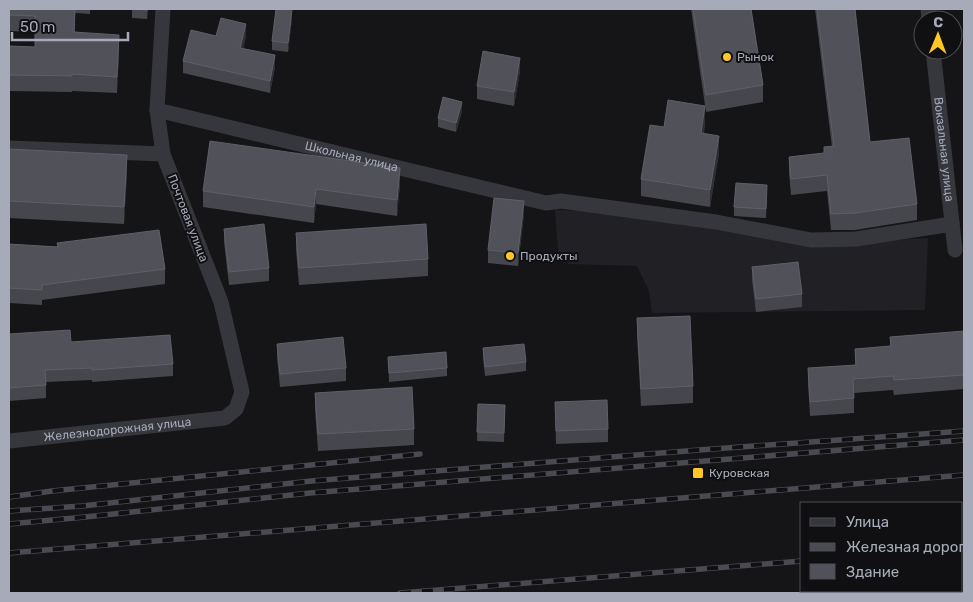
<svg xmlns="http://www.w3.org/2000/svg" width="973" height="602" font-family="Rubik,sans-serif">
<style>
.built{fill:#212125}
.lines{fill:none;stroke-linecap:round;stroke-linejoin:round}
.minor{stroke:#36363d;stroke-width:15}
.rail-casing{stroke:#494a52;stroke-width:5.5}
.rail{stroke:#101012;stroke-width:4;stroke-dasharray:11;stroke-linecap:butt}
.wall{fill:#46464d}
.shaded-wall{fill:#2e2e33}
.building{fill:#515159;stroke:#5e5f68}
.poi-dot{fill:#ffc726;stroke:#101012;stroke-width:2}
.labels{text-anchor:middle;stroke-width:4;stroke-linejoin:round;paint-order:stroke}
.poi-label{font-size:12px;fill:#a6aab9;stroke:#101012;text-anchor:start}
.street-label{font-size:12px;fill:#a6aab9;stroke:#101012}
</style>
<rect width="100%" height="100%" fill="#151517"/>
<!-- built -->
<path class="built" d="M555 210 625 212 814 245 928 238 925 310 652 313 649 291 637 266 569 264 558 251Z"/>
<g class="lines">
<!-- minor -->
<g class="minor">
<path d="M928 9 929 20"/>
<path id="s1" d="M933 50 955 250"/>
<path id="s2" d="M157 110 546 203 561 201 716 222 811 240 856 239 952 224"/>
<path d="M9 148 163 154"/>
<path id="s3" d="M9 441 225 418 236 409 242 392 221 302 163 154 157 110 163 9"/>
</g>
<!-- rail casing -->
<g class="rail-casing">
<g id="rail">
<path d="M9 497 52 491 420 454"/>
<path d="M9 511 82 506 311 481 699 450 964 431"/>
<path d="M9 524 85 517 310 493 964 440"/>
<path d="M962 548H964"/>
<path d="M9 553 964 475"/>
<path d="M400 593 802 561"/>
</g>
</g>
<!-- rail -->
<use href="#rail" class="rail"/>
</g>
<!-- wall -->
<g class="wall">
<path d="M9 9H90V14L75 13V32L119 51 117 93 72 91V92L9 91V46L35 47V32L9 31Z"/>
<path d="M132 9H148L147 19 132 18Z"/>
<path d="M691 9H751L763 85V102L706 112Z"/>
<path d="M815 9H855L870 142 917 204V220L855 230H831L827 191 791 195 789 173V157L824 153V147H832Z"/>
<path d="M292 18 288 52 272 50V41Z"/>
<path d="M216 36H246L243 49 275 67 270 93 183 73V61Z"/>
<path d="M520 71 514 106 477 99V86Z"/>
<path d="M462 111 456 132 438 127V118Z"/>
<path d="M705 123 704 133 719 153 710 207 641 196V179L664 127Z"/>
<path d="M9 149 127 172 124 224 9 218Z"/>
<path d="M400 184 397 216 316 204 314 223 203 207V191Z"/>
<path d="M767 194 766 218 734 216V207Z"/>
<path d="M524 214 518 266 488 263V250Z"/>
<path d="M224 229 269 268V281L229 285 224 242Z"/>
<path d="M296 233 428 259V276L299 285 296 250Z"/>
<path d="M57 243 165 269V284L42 300V305L9 303V244L57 247Z"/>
<path d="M752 267 802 294V307L756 312 752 280Z"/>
<path d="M637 318 693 386V403L641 406 637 335Z"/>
<path d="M964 331V389L894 395 893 390 854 393V413L810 416 808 383V368L855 365V349L890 346V337Z"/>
<path d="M9 334 71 342 173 364V376L92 382V380L46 382V398L9 401Z"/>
<path d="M277 344 346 368V381L280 387 277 357Z"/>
<path d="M483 348 526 362V371L485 376 483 357Z"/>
<path d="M388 357 447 368V376L389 382Z"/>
<path d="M315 393 414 429V445L318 451 315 409Z"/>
<path d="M555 402 608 429V442L556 444Z"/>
<path d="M478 404 505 405 504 442 477 441Z"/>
</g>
<!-- shaded-wall -->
<g class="shaded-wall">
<path d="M292 9V18L288 52V43Z"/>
<path d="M246 24V36L240 60V48Z"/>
<path d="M119 35V51L117 93V77Z"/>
<path d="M275 55V67L270 93V81Z"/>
<path d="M520 58V71L514 106V92Z"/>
<path d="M462 102V111L456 132V123Z"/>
<path d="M705 106V123L701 150V133Z"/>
<path d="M719 136V153L710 207V190Z"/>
<path d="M127 155V172L124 224V207Z"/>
<path d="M400 168V184L397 216V200Z"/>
<path d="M316 189V204L314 223V207Z"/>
<path d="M524 201V214L518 266V253Z"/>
</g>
<!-- building -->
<g class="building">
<path d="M9 9H75L74 32 119 35 117 77 72 74V76L9 75V46L35 47V16L9 15Z"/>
<path d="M132 9H147V10Z"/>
<path d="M276 9H292L288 43 272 41Z"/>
<path d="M693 9H751L763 85 706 95Z"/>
<path d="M817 9H855L870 142 909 138 917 204 855 213 831 214 827 175 791 179 789 157 824 153V147L834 146Z"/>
<path d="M221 18 246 24 240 48 275 55 270 81 183 61 191 30 216 36Z"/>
<path d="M483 51 520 58 514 92 477 86Z"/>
<path d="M443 97 462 102 456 123 438 118Z"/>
<path d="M668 100 705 106 701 133 719 136 710 190 641 179 650 125 664 127Z"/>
<path d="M210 141 400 168 397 200 316 189 314 207 203 191Z"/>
<path d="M9 149 127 155 124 207 9 201Z"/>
<path d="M736 183 767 185 766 209 734 207Z"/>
<path d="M494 198 524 201 518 253 488 250Z"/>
<path d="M264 224 269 268 229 272 224 229Z"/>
<path d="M426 224 428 259 299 268 296 233Z"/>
<path d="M159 230 165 269 42 285V290L9 288V244L58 247 57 243Z"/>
<path d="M798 262 802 294 756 299 752 267Z"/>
<path d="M690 316 693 386 641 389 637 318Z"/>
<path d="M70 330 71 342 170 335 173 364 92 370V368L45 370 46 385 9 388V334Z"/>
<path d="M964 331V375L894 380 893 376 853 379 854 398 810 402 808 368 856 365 855 349 891 346 890 337Z"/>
<path d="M343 337 346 368 280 374 277 344Z"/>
<path d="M524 344 526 362 485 367 483 348Z"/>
<path d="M446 352 447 368 389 373 388 357Z"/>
<path d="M412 387 414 429 318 434 315 393Z"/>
<path d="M607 400 608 429 556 431 555 402Z"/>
<path d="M478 404 505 405 504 433 477 432Z"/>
</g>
<!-- markers -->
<g class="poi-dot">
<circle cx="727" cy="57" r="5"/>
<circle cx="510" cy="256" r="5"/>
<rect x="692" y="467" width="12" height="12" rx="2.5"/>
</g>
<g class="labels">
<!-- poi labels -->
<g class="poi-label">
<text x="737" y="61">Рынок</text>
<text x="520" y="260">Продукты</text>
<text x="709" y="477">Куровская</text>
</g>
<!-- street labels -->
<g class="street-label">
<text dy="4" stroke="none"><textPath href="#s1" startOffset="100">Вокзальная улица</textPath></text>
<text dy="4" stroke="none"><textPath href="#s2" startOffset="200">Школьная улица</textPath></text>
<text transform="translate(188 218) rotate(69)" y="4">Почтовая улица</text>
<text dy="4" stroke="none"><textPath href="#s3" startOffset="109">Железнодорожная улица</textPath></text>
</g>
</g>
<!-- border -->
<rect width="973" height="602" fill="none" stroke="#a6aab9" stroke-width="20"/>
<!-- legend -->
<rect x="800" y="502" width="162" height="90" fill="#101012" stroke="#4c4e55"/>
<rect x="810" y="518" width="25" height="8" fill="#36363d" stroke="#4c4e55"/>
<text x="846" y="527" font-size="15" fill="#a6aab9">Улица</text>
<rect x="810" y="543" width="25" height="8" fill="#494a52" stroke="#4c4e55"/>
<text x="846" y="552" font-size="15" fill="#a6aab9">Железная дорога</text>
<rect x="810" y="564" width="25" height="15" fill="#515159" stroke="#4c4e55"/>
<text x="846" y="577" font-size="15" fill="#a6aab9">Здание</text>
<!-- north arrow -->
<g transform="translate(938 35) rotate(1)"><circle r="24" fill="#101012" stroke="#4c4e55"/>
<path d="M0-4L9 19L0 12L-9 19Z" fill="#ffc726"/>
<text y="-8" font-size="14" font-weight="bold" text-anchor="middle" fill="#a6aab9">С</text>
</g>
<!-- scale -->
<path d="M12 32v8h116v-8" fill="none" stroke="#a6aab9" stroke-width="2.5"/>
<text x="20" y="32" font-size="15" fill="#a6aab9" stroke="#101012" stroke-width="4" paint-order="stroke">50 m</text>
</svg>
